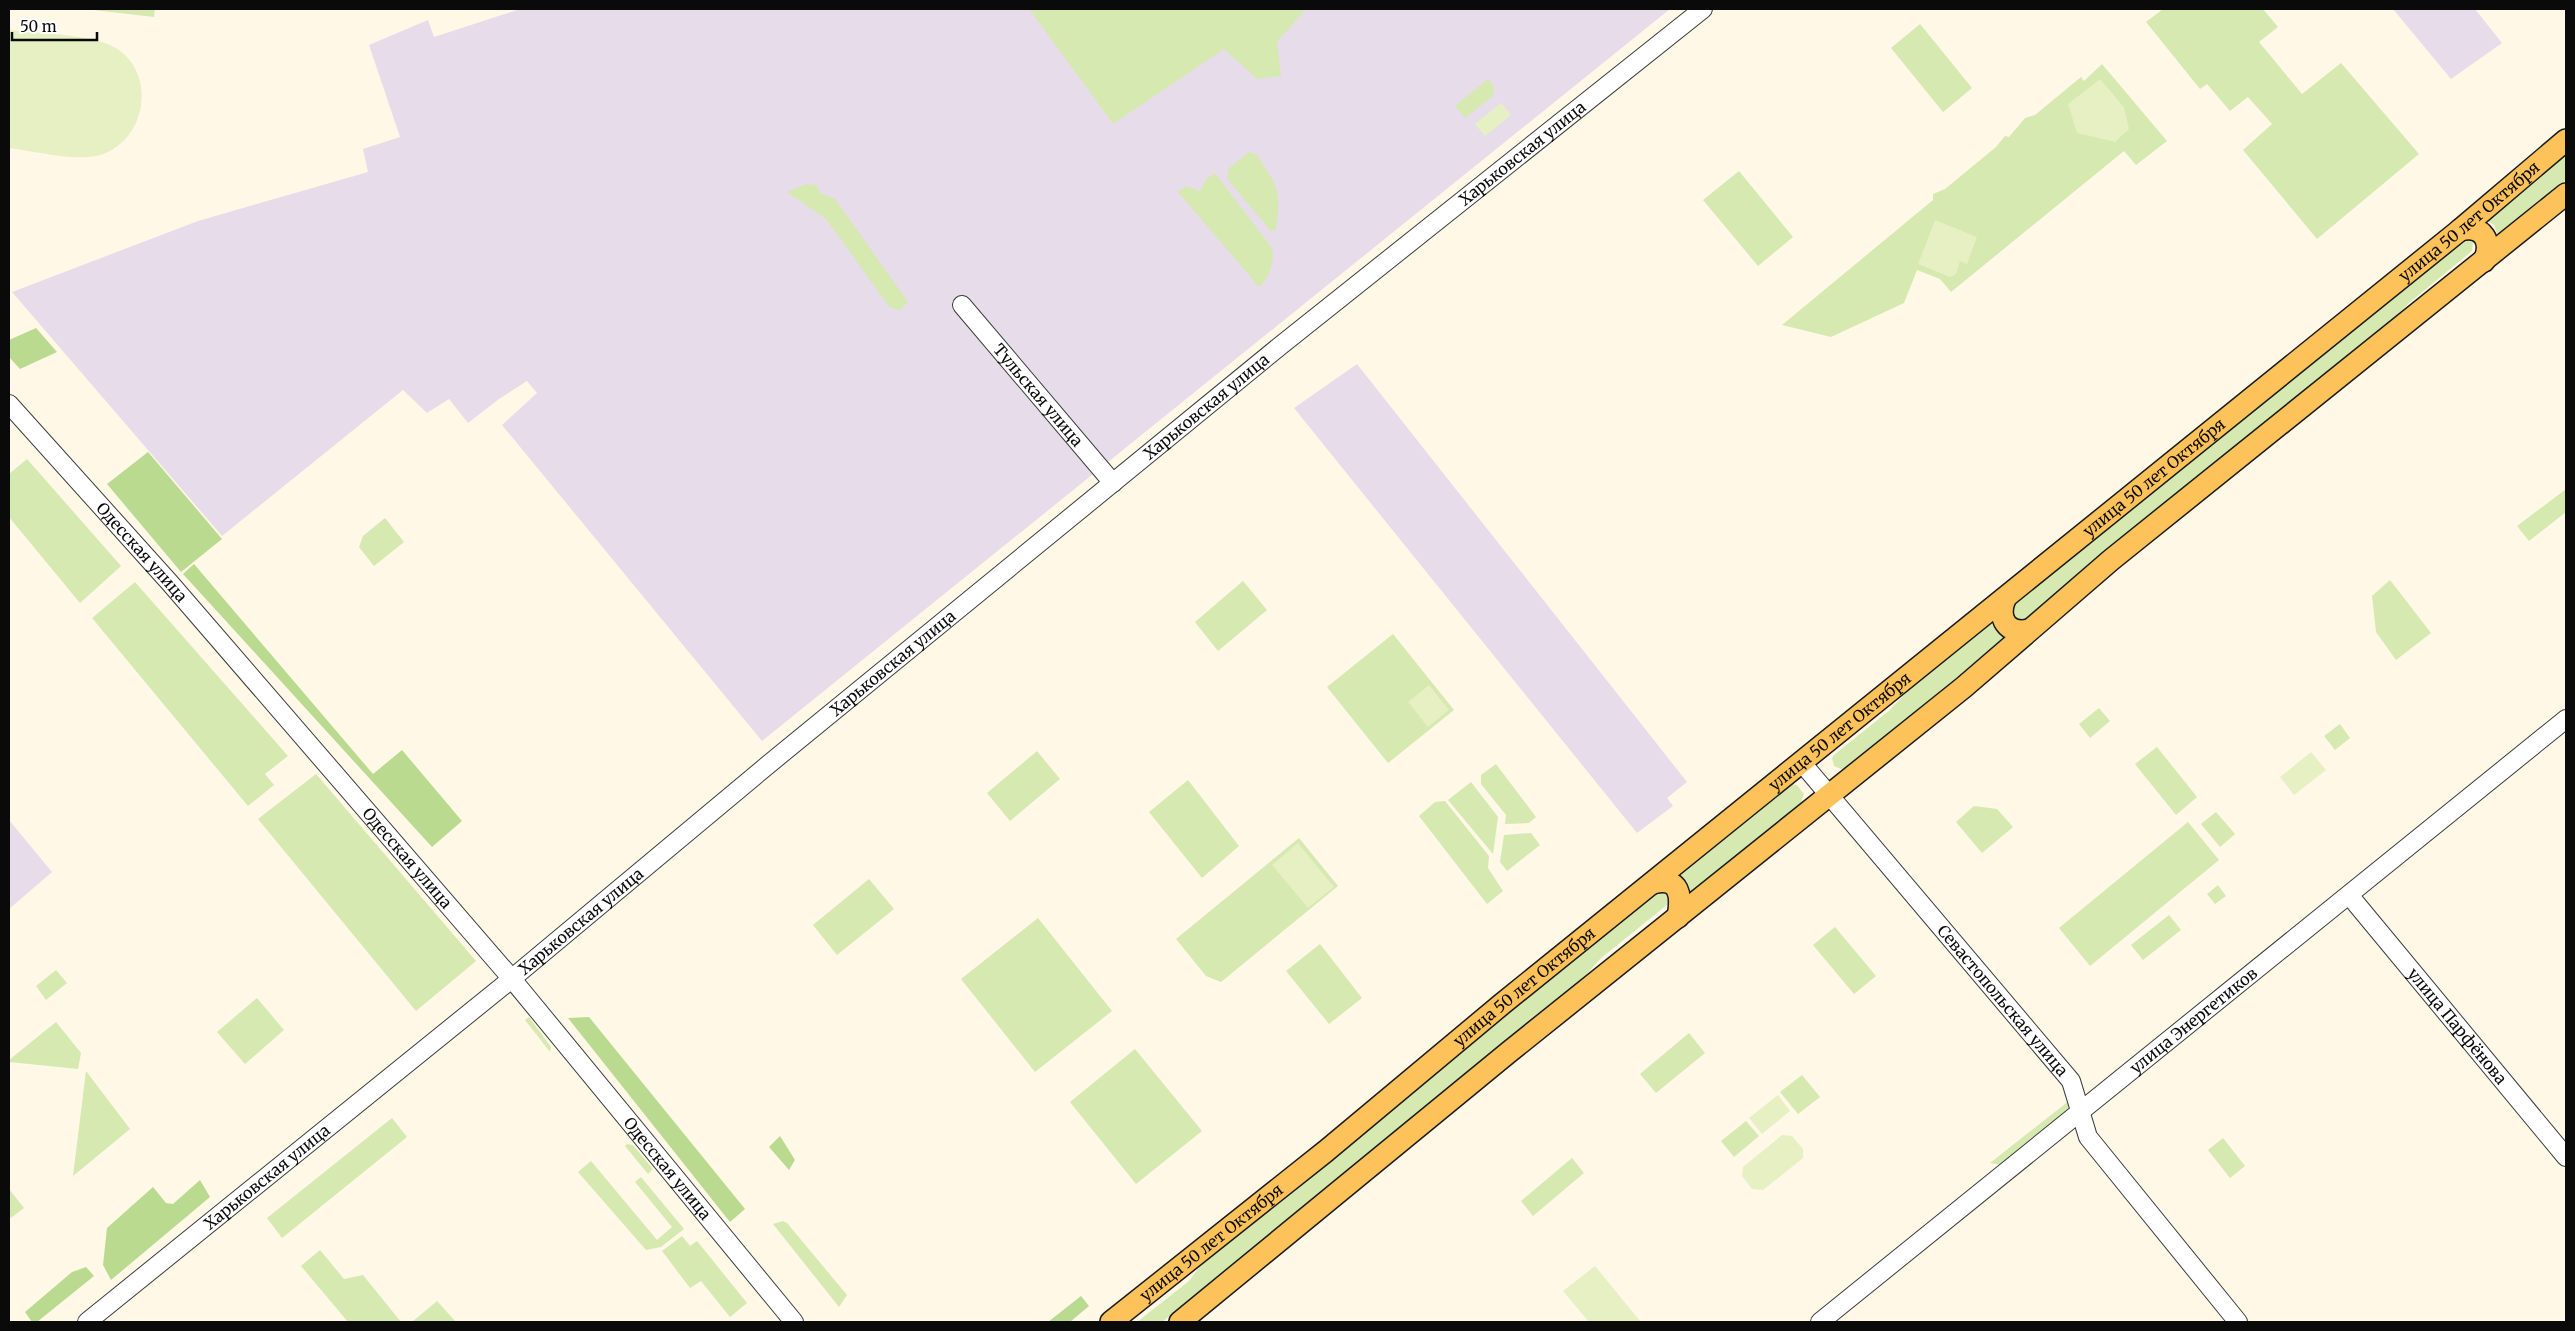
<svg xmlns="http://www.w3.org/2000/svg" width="2575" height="1331" font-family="Merriweather,serif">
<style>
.industrial{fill:#e7ddea}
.green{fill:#d5e9b1}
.forest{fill:#bada90}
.pitch{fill:#e6f0c3}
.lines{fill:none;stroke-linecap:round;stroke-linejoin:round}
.minor-casing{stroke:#3d3d3d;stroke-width:20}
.major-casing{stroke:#1b1b1b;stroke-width:24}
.minor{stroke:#fff;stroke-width:18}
.major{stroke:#fdc35a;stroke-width:21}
.labels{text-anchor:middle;stroke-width:5;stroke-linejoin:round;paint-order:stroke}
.street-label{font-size:16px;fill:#0a0a0a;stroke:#fff}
</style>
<rect width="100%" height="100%" fill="#fff8e7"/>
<!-- industrial -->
<g class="industrial">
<path d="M520 9H1670L762 741 502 425 537 393 527 381 499 399 468 423 449 399 427 413 403 390 222 536 12 292 198 221 368 172 363 149 400 137 369 45 428 20 434 37Z"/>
<path d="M2393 9H2475L2502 43 2451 79Z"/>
<path d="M1357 364 1687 782 1667 798 1673 806 1637 833 1294 408Z"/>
<path d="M9 820 52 872 9 909Z"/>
</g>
<!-- green -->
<g class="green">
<path d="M85 9H155L154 17Z"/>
<path d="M1029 9H1306L1277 42 1281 76 1257 79 1224 49 1113 124Z"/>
<path d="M2163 9H2263L2278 27 2259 42 2302 94 2341 63 2419 154 2317 239 2243 150 2272 124 2248 97 2230 111 2207 84 2200 89 2146 22Z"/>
<path d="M1920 24 1972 88 1943 112 1891 48Z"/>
<path d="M2102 64 2167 141 2136 165 2124 151 1951 292 1940 279 1917 270 1904 303 1831 337 1782 325 1933 200V194L1945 189 1996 147 2005 136 2009 137 2025 118 2035 115 2081 77 2084 81Z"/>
<path d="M1488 79 1494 86 1493 96 1465 118 1455 106Z"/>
<path d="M1249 152 1256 154C1279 188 1281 189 1276 230L1271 231 1227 179 1228 169Z"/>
<path d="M2566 153V180L2498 236 2494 225 2484 219Z"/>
<path d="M1739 171 1793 237 1758 266 1703 200Z"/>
<path d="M1215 173 1272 248C1275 261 1269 279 1259 287L1178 192 1186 186 1200 191 1206 179Z"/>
<path d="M807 184 817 185 820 193 835 199 908 302 900 310 890 308 826 219 787 192Z"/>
<path d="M2463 239 2473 241 2472 251 2409 303 2378 336 2029 619 2019 620 2012 612 2015 602Z"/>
<path d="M27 459 121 566 80 603 9 517V474Z"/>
<path d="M2566 489V512L2529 541 2517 526Z"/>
<path d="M385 518 404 542 374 566 359 547 363 536Z"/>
<path d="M2390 580 2431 633 2396 660 2376 632 2372 596Z"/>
<path d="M1243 581 1267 610 1218 651 1195 622Z"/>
<path d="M135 582 288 756 265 774 274 785 248 806 92 618Z"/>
<path d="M1993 619 1996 631 2007 637 1845 768 1841 769 1834 766 1832 758 1834 755 1890 710 1918 680Z"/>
<path d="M1393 634 1454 710 1388 763 1327 687Z"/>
<path d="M2099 708 2110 721 2090 738 2079 724Z"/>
<path d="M2340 724 2350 738 2335 750 2324 736Z"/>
<path d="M2157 747 2197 797 2176 815 2135 764Z"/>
<path d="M1037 751 1060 779 1010 821 987 793Z"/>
<path d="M1496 764 1536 817 1529 823 1505 824 1506 815 1481 784V775Z"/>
<path d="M316 774 476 961 416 1011 258 819Z"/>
<path d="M1188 780 1239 846 1202 878 1149 812Z"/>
<path d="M1471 782 1498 817 1493 854 1448 800Z"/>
<path d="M1790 784 1797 785 1804 794 1800 805 1691 893 1687 881 1677 874Z"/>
<path d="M1445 801 1489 856 1488 868 1503 891 1487 904 1419 816 1435 802Z"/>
<path d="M1974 806 1997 809 2013 827 1982 853 1956 822Z"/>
<path d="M2216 812 2235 834 2220 847 2201 824Z"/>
<path d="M2188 822 2219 860 2090 966 2059 928Z"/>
<path d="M1531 833 1540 845 1507 871 1500 862 1504 835Z"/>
<path d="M1299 838 1338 886 1221 982 1206 976 1176 939Z"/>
<path d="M869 879 894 909 837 955 813 925Z"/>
<path d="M2218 885 2226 896 2215 904 2207 894Z"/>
<path d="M1657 891 1668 892 1670 900 1668 904 1600 959 1572 991 1162 1322H1137L1189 1281 1212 1251Z"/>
<path d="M2169 915 2181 930 2143 960 2131 945Z"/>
<path d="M1038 918 1112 1011 1035 1072 961 979Z"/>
<path d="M1835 927 1876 976 1854 994 1813 945Z"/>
<path d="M1320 944 1362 998 1329 1024 1286 971Z"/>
<path d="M56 970 67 983 46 1000 36 986Z"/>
<path d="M257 998 284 1030 245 1064 217 1032Z"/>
<path d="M529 1017 551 1047 550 1052 525 1020Z"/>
<path d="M56 1022 81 1053 78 1069 9 1062V1060Z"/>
<path d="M1689 1033 1705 1053 1656 1093 1640 1074Z"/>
<path d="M1135 1049 1202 1131 1136 1184 1070 1102Z"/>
<path d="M86 1071 130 1129 73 1176Z"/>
<path d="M1802 1075 1820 1097 1798 1114 1780 1092Z"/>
<path d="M2070 1100 2067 1112 2002 1165 1990 1163Z"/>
<path d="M392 1118 407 1137 282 1238 267 1218Z"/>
<path d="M1746 1121 1759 1136 1734 1157 1721 1141Z"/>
<path d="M2223 1138 2245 1166 2230 1178 2208 1150Z"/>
<path d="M627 1144 633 1145 653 1169 648 1174 625 1146Z"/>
<path d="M1572 1158 1584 1173 1533 1216 1521 1201Z"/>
<path d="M591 1161 657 1240 672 1227 635 1182 641 1177 684 1229 661 1247 646 1250 578 1172Z"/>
<path d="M9 1189 24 1208 11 1218 9 1215Z"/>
<path d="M783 1221 787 1223 847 1295 839 1307 773 1224Z"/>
<path d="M682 1236 690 1246 697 1241 747 1303 730 1317 701 1281 690 1288 662 1251Z"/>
<path d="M320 1250 344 1279 363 1275 401 1322H348L301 1266Z"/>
<path d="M437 1301 456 1322H412Z"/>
</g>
<!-- forest -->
<g class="forest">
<path d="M36 328 57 352 20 369 9 357V340Z"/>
<path d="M148 452 222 539 181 572 107 484Z"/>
<path d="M194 564 373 774 402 750 462 821 432 847 183 574Z"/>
<path d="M589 1017 745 1209 730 1222 568 1018Z"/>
<path d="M780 1136 795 1160 789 1170 769 1147Z"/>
<path d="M200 1180 210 1197 111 1280 103 1265 107 1228 153 1187 166 1203 173 1204Z"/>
<path d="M86 1267 94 1276 37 1322H32L25 1312 72 1272Z"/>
<path d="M1081 1296 1089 1306 1070 1322H1048Z"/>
</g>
<!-- pitch -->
<g class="pitch">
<path d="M9 30C36 33 90 34 114 47 158 72 147 141 100 155 76 162 34 151 9 148Z"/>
<path d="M2100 79 2124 107 2129 129 2115 142 2077 133 2068 104Z"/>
<path d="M1501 103 1511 115 1485 136 1475 124Z"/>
<path d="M1935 220 1977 237 1967 264 1960 261 1956 274 1950 277 1918 264Z"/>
<path d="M1429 685 1449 710 1428 727 1408 702Z"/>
<path d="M2311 752 2326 770 2294 795 2280 777Z"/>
<path d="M1298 843 1334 887 1308 908 1272 865Z"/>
<path d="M1778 1095 1790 1111 1762 1134 1749 1118Z"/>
<path d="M1782 1135 1792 1136 1803 1149V1158L1763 1190 1752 1189 1742 1176 1743 1167Z"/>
<path d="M1595 1266 1640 1321 1638 1322H1589L1563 1291Z"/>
</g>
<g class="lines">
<!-- minor casing -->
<g class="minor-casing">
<g id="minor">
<path id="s1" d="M962 305 1113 483"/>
<path id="s2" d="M9 404 170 583 512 979 794 1322"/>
<path id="s3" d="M1802 763 2071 1081 2088 1137 2238 1322"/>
<path id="s4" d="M2349 895 2566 1157"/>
<path id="s5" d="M87 1322 509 981 769 764 1280 346 1703 9"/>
<path id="s6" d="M1820 1322 2566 719"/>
</g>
</g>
<!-- major casing -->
<g class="major-casing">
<g id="major">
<path d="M2460 230C2483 224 2493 242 2484 261"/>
<path d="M2005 599C1997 618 2007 635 2029 630"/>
<path d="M1653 883C1680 876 1682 896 1678 917"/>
<path id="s7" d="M1111 1322 1326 1151 1502 1004 2460 230 2566 140"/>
<path d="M1180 1322 1509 1052 1964 687 2111 560 2566 194"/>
</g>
</g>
<!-- minor -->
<use href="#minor" class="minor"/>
<!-- major -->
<use href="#major" class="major"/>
</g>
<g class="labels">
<!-- street labels -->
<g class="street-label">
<text dy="6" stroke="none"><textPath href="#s5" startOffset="1851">Харьковская улица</textPath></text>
<text dy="6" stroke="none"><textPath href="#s7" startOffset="1748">улица 50 лет Октября</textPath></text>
<text dy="6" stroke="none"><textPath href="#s1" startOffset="118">Тульская улица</textPath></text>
<text dy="6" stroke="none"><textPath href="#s5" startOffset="1446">Харьковская улица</textPath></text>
<text dy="6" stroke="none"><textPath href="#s7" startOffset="1342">улица 50 лет Октября</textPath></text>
<text dy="6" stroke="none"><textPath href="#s2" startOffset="199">Одесская улица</textPath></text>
<text dy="6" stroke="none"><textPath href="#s5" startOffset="1041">Харьковская улица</textPath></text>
<text dy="6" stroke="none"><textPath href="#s7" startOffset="938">улица 50 лет Октября</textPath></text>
<text dy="6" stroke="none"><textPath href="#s2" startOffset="604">Одесская улица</textPath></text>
<text dy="6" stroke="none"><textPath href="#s5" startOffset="636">Харьковская улица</textPath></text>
<text dy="6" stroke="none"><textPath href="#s7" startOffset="532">улица 50 лет Октября</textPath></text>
<text dy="6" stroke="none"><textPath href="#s3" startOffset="311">Севастопольская улица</textPath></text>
<text dy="6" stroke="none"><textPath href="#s6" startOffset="480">улица Энергетиков</textPath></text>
<text dy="6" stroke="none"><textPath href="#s4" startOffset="170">улица Парфёнова</textPath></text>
<text dy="6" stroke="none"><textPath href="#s2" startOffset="1009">Одесская улица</textPath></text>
<text dy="6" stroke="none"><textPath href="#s5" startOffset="231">Харьковская улица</textPath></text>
<text dy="6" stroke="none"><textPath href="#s7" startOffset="128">улица 50 лет Октября</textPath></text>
</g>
</g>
<!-- border -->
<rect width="2575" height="1331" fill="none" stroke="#0a0a0a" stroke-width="20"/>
<!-- scale -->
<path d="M12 32v8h85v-8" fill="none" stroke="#0a0a0a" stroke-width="2.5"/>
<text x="20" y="32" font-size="15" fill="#0a0a0a" stroke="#ffffff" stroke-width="4" paint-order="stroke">50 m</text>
</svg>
